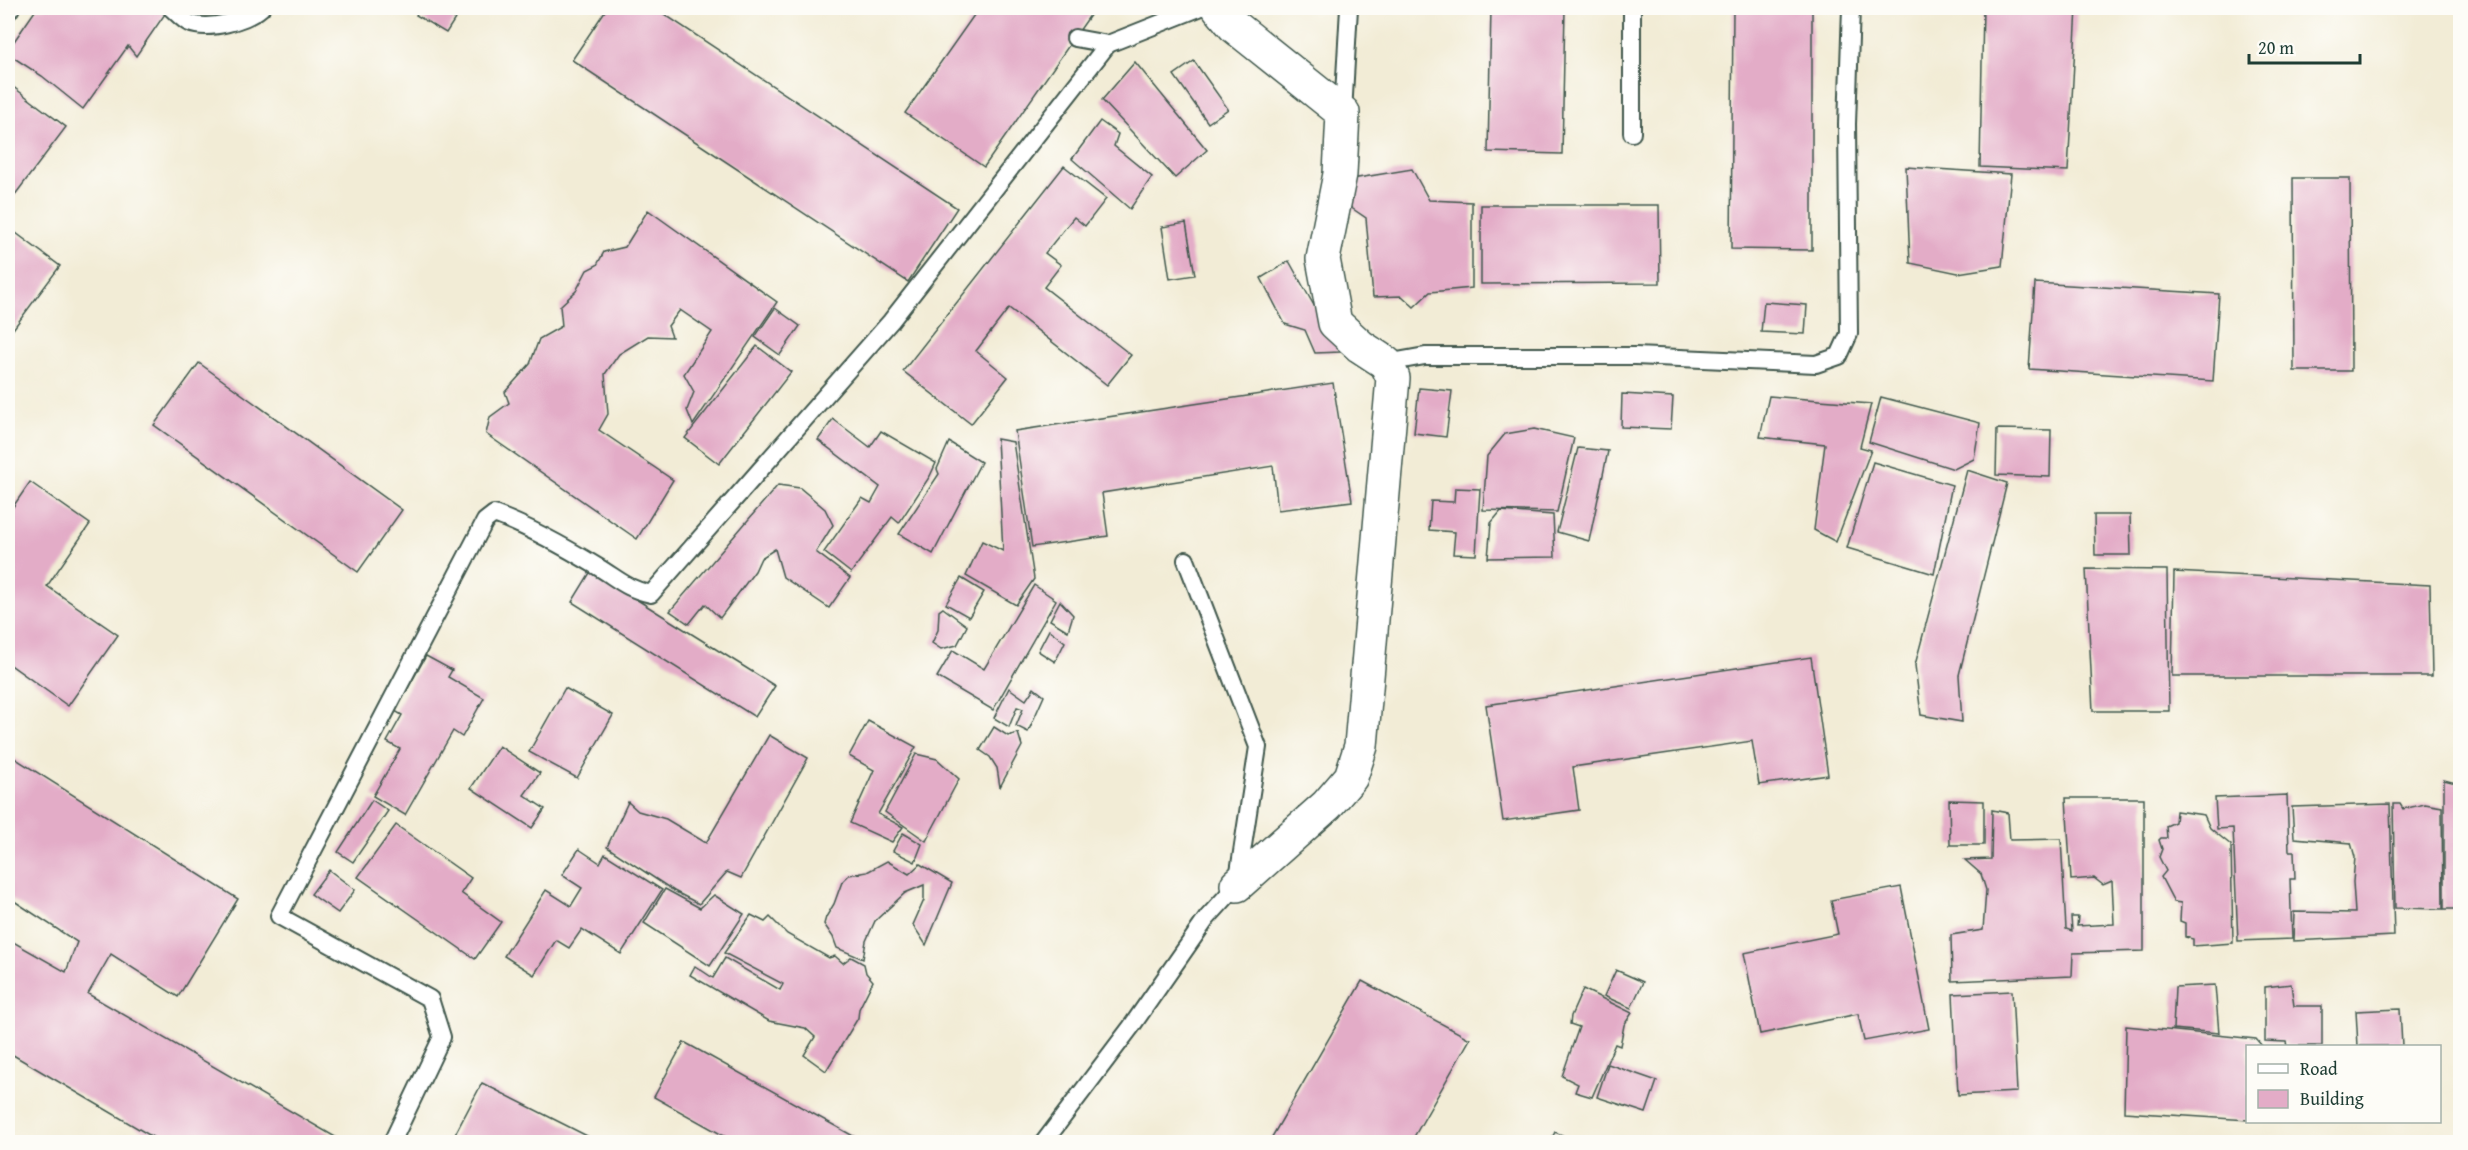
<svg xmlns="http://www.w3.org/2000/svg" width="2468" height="1150" font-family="'Gentium Book Plus',serif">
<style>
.building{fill:#e3acc7}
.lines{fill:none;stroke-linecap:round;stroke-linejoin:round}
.lane-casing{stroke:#3f574c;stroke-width:20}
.street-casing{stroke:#3f574c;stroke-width:36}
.lane{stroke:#fff;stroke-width:16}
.street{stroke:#fff;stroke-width:33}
</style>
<rect width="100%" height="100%" fill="#fdfcf7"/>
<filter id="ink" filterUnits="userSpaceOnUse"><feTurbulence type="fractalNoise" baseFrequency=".0167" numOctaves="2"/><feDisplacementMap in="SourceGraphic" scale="12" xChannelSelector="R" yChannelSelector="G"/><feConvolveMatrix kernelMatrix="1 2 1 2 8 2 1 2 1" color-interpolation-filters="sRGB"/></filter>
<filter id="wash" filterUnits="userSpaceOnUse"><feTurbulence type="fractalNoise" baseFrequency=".008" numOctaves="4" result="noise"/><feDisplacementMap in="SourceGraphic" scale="24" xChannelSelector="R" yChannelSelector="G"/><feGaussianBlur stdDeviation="1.35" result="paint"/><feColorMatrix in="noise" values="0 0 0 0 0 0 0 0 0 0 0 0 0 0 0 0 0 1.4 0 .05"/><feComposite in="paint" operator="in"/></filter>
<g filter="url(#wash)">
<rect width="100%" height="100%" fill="#f2ecd6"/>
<g id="blocks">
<!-- building -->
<g class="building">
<path d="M37 8H157L165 14 136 56 128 46 83 109 42 76 8 54V50Z"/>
<path d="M420 8H462L446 33 416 15Z"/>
<path d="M607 8H655L957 208 908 282 572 60Z"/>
<path d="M979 8H1087L1093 11 984 167 905 113Z"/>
<path d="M1491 8H1565L1562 154 1488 152Z"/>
<path d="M1733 8H1812V250L1731 249Z"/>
<path d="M1983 8H2077L2068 171 1980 167Z"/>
<path d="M1194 61 1228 109 1208 123 1174 75Z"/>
<path d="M1135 62 1207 150 1175 178 1102 100Z"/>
<path d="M8 83 66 127 8 204Z"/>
<path d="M1100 121 1118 134 1114 146 1152 177 1130 209 1072 159Z"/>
<path d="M1064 166 1106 199 1085 226 1074 217 1045 253 1061 265 1044 287 1131 355 1107 385 1009 308 976 351 1008 377 971 424 903 371Z"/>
<path d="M1906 167 2011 174 2002 266 1958 273 1910 263Z"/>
<path d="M1412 169 1429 200 1472 202V288L1430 292 1414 307 1402 296 1373 297 1366 218 1350 207 1352 179Z"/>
<path d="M2293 178H2350L2351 371H2294Z"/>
<path d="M1481 205H1659L1660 283 1481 284Z"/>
<path d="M648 210 777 302 693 425 687 410 694 392 684 374 712 332 680 310 668 326 672 337 648 336 619 354 605 374 608 414 599 430 673 480 637 539 486 434 490 417 509 403 505 392 530 364 539 339 562 326 560 306 576 291 587 270 597 265 604 252 625 247Z"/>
<path d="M1186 223 1195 275 1170 279 1162 227Z"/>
<path d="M8 227 60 266 8 336Z"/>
<path d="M1289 261 1340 352 1315 353 1305 330 1285 324 1261 278Z"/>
<path d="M2035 283 2219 294 2213 381 2029 369Z"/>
<path d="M1764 302 1807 305 1805 334 1761 332Z"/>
<path d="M775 308 800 326 780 355 755 337Z"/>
<path d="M757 346 791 372 719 464 685 438Z"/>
<path d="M199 363 402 510 358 572 154 425Z"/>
<path d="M1333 383 1352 501 1278 510 1273 466 1102 493 1108 536 1032 547 1015 431Z"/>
<path d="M1419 388 1452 391 1446 437 1414 433Z"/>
<path d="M1622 394 1673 397 1671 429 1621 427Z"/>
<path d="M1769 396 1871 404 1860 447 1871 450 1836 542 1814 530 1825 444 1760 437Z"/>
<path d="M1881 397 1980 423 1974 459 1954 469 1869 442Z"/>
<path d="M833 419 870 447 881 431 936 463 930 476 899 523 892 517 851 573 824 552 862 498 871 503 880 487 818 440Z"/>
<path d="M1534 429 1574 438 1557 512 1483 510 1487 456 1505 434Z"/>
<path d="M1997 429 2051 430 2050 477 1996 475Z"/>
<path d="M997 439 1013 442 1034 579 1016 605 966 576 982 541 1003 551Z"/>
<path d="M949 442 981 462 933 554 899 534 939 474 937 469Z"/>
<path d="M1578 448 1608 451 1589 541 1557 532Z"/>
<path d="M1873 462 1952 485 1934 574 1847 548Z"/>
<path d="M1967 470 2007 483 1959 675 1962 722 1921 715 1915 665Z"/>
<path d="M30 482 90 524 47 586 118 635 68 706 8 663V514Z"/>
<path d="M778 485 800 488 825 509 833 525 816 552 850 578 829 608 783 577 775 549 761 558 755 571 720 618 705 604 689 624 670 611Z"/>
<path d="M1455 488 1480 489 1476 555 1453 554 1455 532 1429 530 1431 501 1454 502Z"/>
<path d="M1501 511 1553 515 1555 557 1488 558 1491 523Z"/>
<path d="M2094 515H2130L2131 555H2095Z"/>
<path d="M2086 569 2167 570 2169 711H2093Z"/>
<path d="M591 571 775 686 755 717 572 602Z"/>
<path d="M2174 572 2430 585 2432 676H2172Z"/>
<path d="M961 578 984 592 969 617 946 604Z"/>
<path d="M1034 585 1056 600 993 710 937 677 953 650 984 669Z"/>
<path d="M1060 601 1073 615 1068 631 1050 620Z"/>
<path d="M943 608 967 626 957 645 941 649 932 643 938 630 939 611Z"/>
<path d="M1049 630 1065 642 1055 662 1038 651Z"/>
<path d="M426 656 452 670 448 677 484 698 462 737 453 731 405 815 373 796 400 749 387 742 402 715 395 711Z"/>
<path d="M1811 657 1828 775 1759 785 1752 741 1573 767 1579 810 1503 821 1486 705Z"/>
<path d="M565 688 613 715 577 778 529 752Z"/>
<path d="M1009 688 1026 700 1034 688 1044 696 1028 732 1016 726 1023 709 1017 707 1009 727 994 718Z"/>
<path d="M868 721 916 747 878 814 903 827 892 842 850 823 874 770 849 756Z"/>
<path d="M994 727 1008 736 1018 733 1022 746 1000 787 997 768 990 757 980 750Z"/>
<path d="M769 735 808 758 741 878 727 872 699 904 674 891 607 847 628 802 638 811 666 819 706 843Z"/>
<path d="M499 746 540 773 524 795 545 809 532 828 471 788Z"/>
<path d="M8 754 238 899 178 997 111 954 88 994 344 1142H161L8 1052V939L66 972 77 942 8 897Z"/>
<path d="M916 754 937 759 959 779 926 841 885 812Z"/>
<path d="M2444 780 2460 784V909H2444Z"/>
<path d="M2287 795 2289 851H2294L2295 879H2290L2292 939 2238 941 2233 828 2217 829 2215 798Z"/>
<path d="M2066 798H2144V951L2073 953 2072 976 1952 981 1951 935 1983 930 1986 890 1981 874 1965 860 1991 859 1992 810 2008 813 2010 840 2061 839 2066 929 2072 931 2071 917H2078L2077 926 2114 924 2112 881 2103 885 2094 878 2071 880Z"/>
<path d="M372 800 388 811 353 862 338 852Z"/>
<path d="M1949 800 1984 801V845H1950Z"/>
<path d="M2390 804 2394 936 2293 941 2294 912 2355 913 2353 882 2355 857 2351 843 2294 838 2292 807Z"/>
<path d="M2393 804H2400L2403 809 2425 804 2442 807 2443 909 2395 908Z"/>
<path d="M2176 811 2204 815 2210 828 2231 845 2233 943 2193 946V939L2185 937V923L2180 921 2181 903 2174 902 2161 877 2166 871 2159 857 2162 849 2159 840 2161 838H2167L2166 826 2175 822Z"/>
<path d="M396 825 471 878 461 893 501 922 475 959 358 877Z"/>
<path d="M903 833 922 844 915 862 893 851Z"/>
<path d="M579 849 600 863 605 854 662 890 621 954 582 929 569 948 556 940 534 975 504 956 546 890 571 906 582 888 562 875Z"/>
<path d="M887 861 909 874 920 864 952 883 926 945 913 925 924 900V885L905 893 875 921 866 941 863 959 837 948 833 937 824 924 826 917 834 904 842 882 849 875 867 872Z"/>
<path d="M329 870 355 890 338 913 311 894Z"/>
<path d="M1901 887 1929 1029 1864 1041 1858 1014 1760 1034 1744 953 1838 934 1831 900Z"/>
<path d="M665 889 700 908 714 895 744 914 710 966 644 923Z"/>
<path d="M751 915 765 922 770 917 787 934 829 958 835 956 843 963 851 957 864 964 866 973 873 981 859 1009 858 1018 826 1071 804 1055 815 1037 805 1028 769 1021 690 975 695 966 713 978 725 958 780 990 783 984 724 953Z"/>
<path d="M1616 970 1643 982 1631 1008 1604 996Z"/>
<path d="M1362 981 1470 1039 1411 1142H1269Z"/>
<path d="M2291 984 2294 1006H2322V1046H2287L2286 1042 2265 1041V987Z"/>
<path d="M2215 985 2219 1033 2173 1029 2175 987Z"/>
<path d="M1583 989 1632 1013 1624 1025 1620 1046 1615 1044 1592 1097 1575 1092 1578 1084 1562 1076 1579 1027 1570 1024 1571 1016Z"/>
<path d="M2012 991 2017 1092 1958 1095 1953 994Z"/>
<path d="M2400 1009 2402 1046H2358L2356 1011Z"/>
<path d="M2126 1026 2256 1039 2262 1046H2248V1120L2124 1112Z"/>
<path d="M684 1042 864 1142H735L654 1097Z"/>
<path d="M1608 1064 1657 1081 1646 1113 1597 1097Z"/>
<path d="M482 1083 599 1142H451Z"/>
<path d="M1555 1132 1578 1142H1550Z"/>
</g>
</g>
</g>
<g filter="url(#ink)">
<use href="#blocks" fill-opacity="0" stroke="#3f574c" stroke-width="1.5"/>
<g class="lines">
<!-- lane casing -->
<g class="lane-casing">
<g id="lane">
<path d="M171 8C176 12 183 20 189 23 208 31 246 21 261 8"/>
<path d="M1632 8V133"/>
<path d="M8 12 11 8"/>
<path d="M1075 38 1108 44 1199 8"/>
<path d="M1343 113 1349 8"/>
<path d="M1386 363 1425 356H1635L1816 364 1839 356 1849 334 1847 124 1851 8"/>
<path d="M392 1142 442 1037 430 999 279 916 485 521 494 514C530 527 565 547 598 567 618 579 627 589 651 594L891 321 1108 44"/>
<path d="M1044 1142 1131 1027 1207 918 1237 885 1258 747 1186 560"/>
</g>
</g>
<!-- street casing -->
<g class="street-casing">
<path id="street" d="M1219 8 1234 26 1343 113 1340 174 1323 259 1335 323 1360 346 1386 363 1393 378 1361 746 1351 777 1327 805 1237 885"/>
</g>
<!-- lane -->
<use href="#lane" class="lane"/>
<!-- street -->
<use href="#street" class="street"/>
</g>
</g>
<!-- margin -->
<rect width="2468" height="1150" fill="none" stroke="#fdfcf7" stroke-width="30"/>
<!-- legend -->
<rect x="2246" y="1045" width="195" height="78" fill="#fdfcf7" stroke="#a4b0a9" stroke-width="1.5"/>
<rect x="2258" y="1064" width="30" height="9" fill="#ffffff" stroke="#a4b0a9" stroke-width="1.5"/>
<text x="2300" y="1075" font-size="18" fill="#1f3d34">Road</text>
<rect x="2258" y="1090" width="30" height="18" fill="#e3acc7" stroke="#a4b0a9" stroke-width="1.5"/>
<text x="2300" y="1105" font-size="18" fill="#1f3d34">Building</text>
<!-- scale -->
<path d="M2249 54v9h111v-9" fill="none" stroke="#1f3d34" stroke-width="3"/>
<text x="2258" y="54" font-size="18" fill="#1f3d34" stroke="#fdfcf7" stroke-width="4.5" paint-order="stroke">20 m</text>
</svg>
